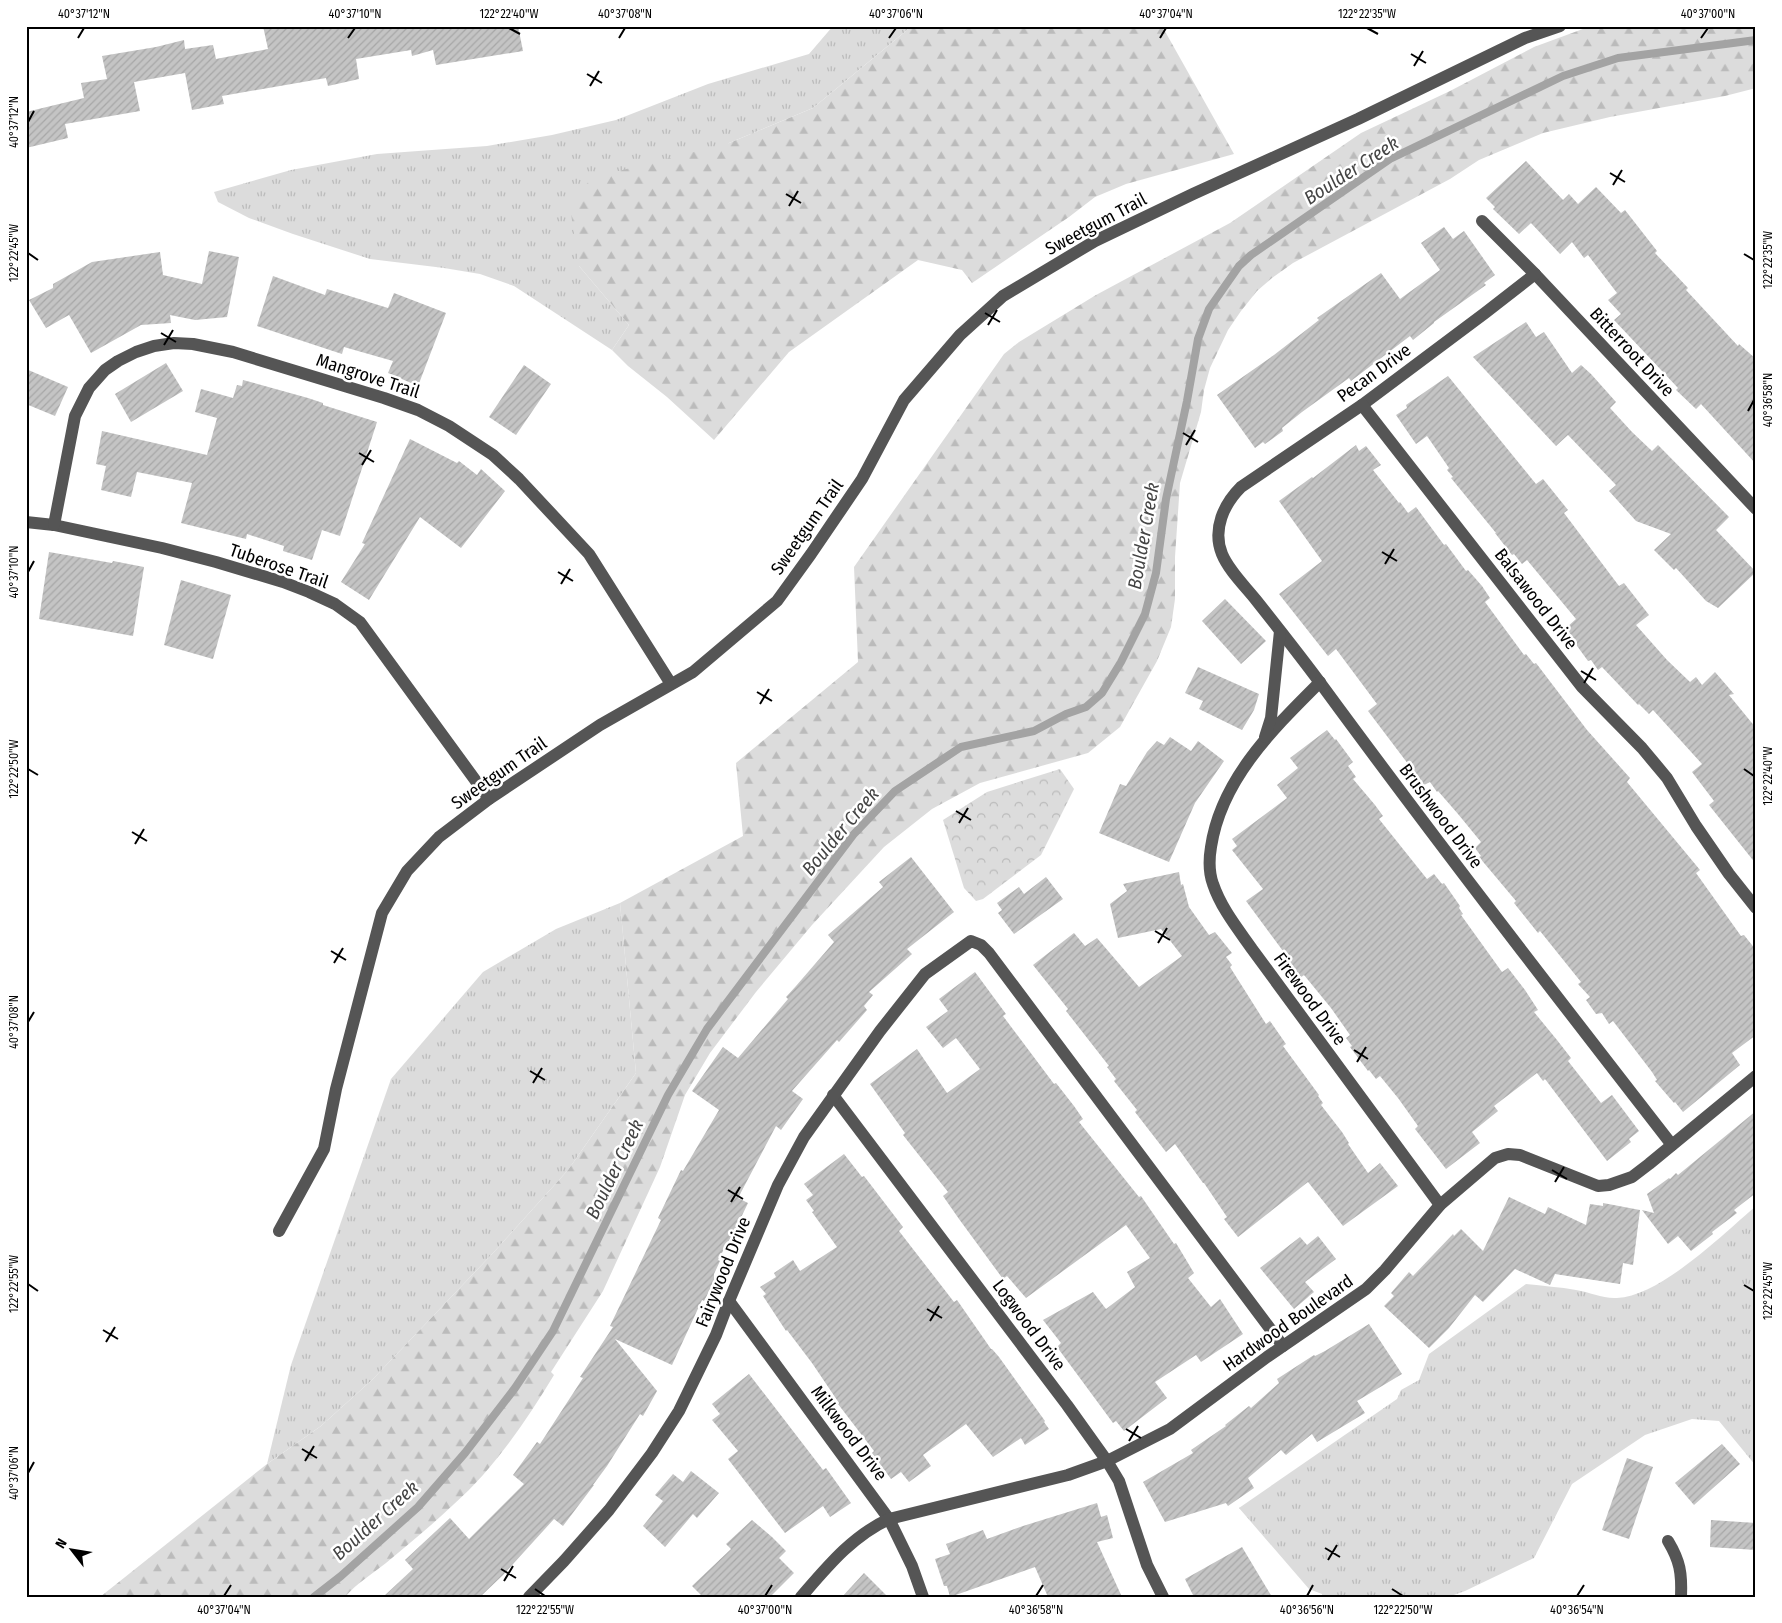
<svg xmlns="http://www.w3.org/2000/svg" width="1782" height="1623" font-family="'Fira Sans Condensed',sans-serif">
<style>
.grass{fill:url(#grass-tufts)}
.forest{fill:url(#forest-firs)}
.park{fill:url(#park-crowns)}
.lines{fill:none;stroke-linecap:round;stroke-linejoin:round}
.stream{stroke:#a3a3a3;stroke-width:8}
.building{fill:url(#building-hatch)}
.minor{stroke:#555;stroke-width:12}
.ticks{fill:none;stroke:#000;stroke-width:2}
.labels{text-anchor:middle;stroke-width:5;stroke-linejoin:round;paint-order:stroke}
.street-label{font-size:18px;fill:#000;stroke:#fff}
.water-label{font-size:19px;font-style:italic;fill:#444;stroke:#fff}
.neatline{fill:none;stroke:#000;stroke-width:2}
.ticks-label{font-size:12px;text-anchor:middle;fill:#000}
</style>
<defs>
<pattern id="grass-tufts" width="24" height="20" patternUnits="userSpaceOnUse" patternTransform="scale(1.25)"><rect width="24" height="20" fill="#dcdcdc"/><path d="M3 7l-1-3M5 7V3M7 7l1-3M15 17l-1-3M17 17v-4M19 17l1-3" fill="none" stroke="#bbb"/></pattern>
<pattern id="forest-firs" width="22" height="20" patternUnits="userSpaceOnUse" patternTransform="scale(1.25)"><rect width="22" height="20" fill="#dcdcdc"/><path d="M5 1l3.5 6h-7zM16 11l3.5 6h-7z" fill="#bbb"/></pattern>
<pattern id="park-crowns" width="20" height="18" patternUnits="userSpaceOnUse" patternTransform="scale(1.25)"><rect width="20" height="18" fill="#dcdcdc"/><path d="M2 6a3 3 0 1 1 6 0M12 15a3 3 0 1 1 6 0" fill="none" stroke="#bbb"/></pattern>
<pattern id="building-hatch" width="6" height="6" patternUnits="userSpaceOnUse" patternTransform="scale(1.25)"><rect width="6" height="6" fill="#c4c4c4"/><path d="M-1 1l2-2M0 6l6-6M5 7l2-2" fill="none" stroke="#a7a7a7"/></pattern>
</defs>
<rect width="100%" height="100%" fill="#fff"/>
<!-- grass -->
<g class="grass">
<path d="M833 26H912L813 108 729 143 579 266 629 325 612 350 514 286 480 274 444 268 370 259 293 234 249 218 218 202 214 192 291 170 377 154 487 146 552 135 616 120 708 84 809 54Z"/>
<path d="M620 903 636 1073 568 1170 494 1252 373 1379 321 1426 267 1464 291 1365 391 1079 483 972 556 929Z"/>
<path d="M1756 1206V1466L1719 1421 1692 1419 1645 1435 1572 1484 1534 1558 1465 1591 1448 1597H1322V1594L1309 1589 1239 1508 1397 1399 1401 1390 1419 1380 1429 1354 1526 1284C1543 1286 1560 1287 1576 1290 1590 1292 1603 1299 1617 1298 1661 1296 1723 1234 1756 1206Z"/>
</g>
<!-- forest -->
<g class="forest">
<path d="M912 26H1162L1234 154 1126 184 1095 197 1069 217 972 283 962 270 918 260 789 352 714 440 667 397 628 366 612 350 629 325 579 266 570 207 591 178 729 143 813 108Z"/>
<path d="M1591 26H1756V88L1725 96 1610 117 1543 133 1479 160 1450 179 1293 263 1272 278 1257 291 1241 311 1228 330 1210 368 1204 390 1201 412 1180 483 1175 557V599L1171 627 1157 661 1120 727 1088 753 980 783 932 809 884 847 812 925 756 992 710 1053 685 1095 660 1167 603 1291 551 1372 554 1375C526 1421 494 1469 453 1505 432 1525 409 1544 386 1563 372 1574 357 1583 345 1597H100L267 1464 321 1426 373 1379 494 1252 568 1170 636 1073 620 903 743 836 736 763 858 662 854 567 1004 354 1019 342 1096 295 1230 223 1361 133 1450 91 1534 47Z"/>
</g>
<!-- park -->
<path class="park" d="M1060 769 1074 789 1041 855 983 899 976 901 964 888 943 820 987 792Z"/>
<g class="lines">
<!-- stream -->
<path class="stream" d="M314 1597 341 1576 418 1507 465 1453 515 1388 553 1331 668 1095 707 1029 853 835 895 791 961 747 1034 731 1066 714 1086 707 1102 693 1121 662 1145 614 1156 573 1166 499 1187 401 1198 339 1209 309 1239 266 1251 255 1390 159 1563 76 1618 58 1756 40"/>
</g>
<!-- building -->
<g class="building">
<path d="M263 26H518L523 51 436 65 433 50 412 56 411 50 356 59 359 79 328 86 326 78 222 96 224 104 192 110 185 73 134 82 140 111 65 124 68 138 26 148V112L84 98 81 83 107 79 102 56 156 47 184 40 185 49 213 45 216 59 268 49Z"/>
<path d="M1526 161 1563 200 1569 194 1578 204 1596 187 1621 213 1625 210 1657 251 1655 253 1688 288 1686 290 1738 346 1739 344 1756 359V464L1701 404 1696 409 1676 390 1678 388 1614 320 1621 314 1608 300 1617 293 1588 255 1584 258 1572 242 1560 254 1531 223 1519 234 1493 209 1495 207 1486 198Z"/>
<path d="M1444 227 1453 239 1464 231 1495 275 1484 283 1486 285 1434 322V323L1413 340 1410 336 1351 381 1349 378 1302 412 1282 428 1283 431 1265 444 1263 442 1255 448 1217 395 1274 355 1319 320 1317 318 1381 273 1400 299 1440 270 1421 243Z"/>
<path d="M209 251 239 257 227 317 195 320 170 315 171 323 141 325 91 353 69 315 46 328 29 300 53 288V284L92 262 160 252 163 275 202 284Z"/>
<path d="M273 276 325 295 327 289 388 308 394 293 446 313 418 386 388 373 393 361 344 347 342 354 257 326Z"/>
<path d="M1526 322 1536 337 1544 332 1572 373 1581 365 1591 374 1616 402 1610 408 1632 432 1652 451 1658 445 1729 517 1716 530 1756 572 1718 608 1706 601 1676 568 1674 570 1654 550 1671 534 1636 521 1609 491 1616 485 1568 435 1556 446 1473 357Z"/>
<path d="M166 363 183 391 131 422 115 394Z"/>
<path d="M524 365 551 384 516 435 489 417Z"/>
<path d="M26 369 68 387 55 416 26 404Z"/>
<path d="M1448 376 1536 484 1543 479 1568 510 1564 513 1619 586 1624 583 1649 615 1636 625 1667 660 1690 682 1696 677 1702 685 1715 672 1734 694 1729 695 1756 728V864L1709 805 1714 801 1692 772 1702 764 1653 710 1649 714 1639 704 1638 705 1602 667 1598 670 1591 660 1588 661 1572 639 1573 638 1566 628 1576 619 1527 560 1522 564 1514 554 1512 555 1495 533H1496L1451 478 1453 477 1447 470 1449 468 1427 436 1416 444 1396 415 1407 408 1406 405Z"/>
<path d="M243 380 308 398 323 403V405L377 422 340 536 322 530 312 560 283 551 284 546 247 534 246 539 181 523 192 483 137 472 131 497 101 490 106 466 96 464 102 431 207 455 217 418 195 412 201 389 233 398 237 385 242 386Z"/>
<path d="M410 439 457 463 459 461 477 475 481 469 505 491 461 548 420 517 369 600 341 582 365 544 362 543Z"/>
<path d="M1356 445 1359 451 1366 446 1381 465 1373 470 1399 503 1400 502 1408 513 1416 507 1444 545 1446 544 1466 571 1468 570 1482 586 1490 598 1485 602 1524 655 1526 654 1534 664 1536 663 1587 730 1630 778 1627 782 1700 870 1696 873 1741 936 1744 935 1756 950V1035L1732 1053 1740 1065 1683 1112 1675 1102 1674 1103 1655 1081 1657 1080 1652 1072 1613 1021 1609 1024 1602 1013 1596 1014 1586 1000 1590 997 1578 984 1581 982 1540 931 1538 933 1514 903 1516 901 1479 857 1481 856 1475 848 1481 842 1458 814 1438 791 1437 792 1430 782 1424 785 1368 711 1377 704 1336 649 1328 656 1279 594 1322 561 1279 501 1312 477 1313 478Z"/>
<path d="M49 552 112 563 113 561 144 567 133 636 39 619Z"/>
<path d="M181 580 231 595 213 659 164 645Z"/>
<path d="M1225 599 1266 641 1241 664 1202 621Z"/>
<path d="M1198 667 1259 694 1254 710 1242 730 1199 709 1203 701 1185 693Z"/>
<path d="M1327 730 1335 740 1336 739 1353 762 1348 766 1356 777 1353 779 1375 805 1383 816 1379 819 1427 879 1434 874 1442 884 1444 883 1460 906 1459 908 1463 914 1461 915 1502 972 1508 968 1525 990 1538 1010 1534 1012 1557 1040 1571 1058 1568 1061 1601 1103 1612 1095 1639 1131 1629 1139 1631 1142 1607 1161 1545 1079 1543 1081 1537 1073 1494 1106 1498 1111 1472 1132 1480 1143 1446 1169 1415 1129 1418 1126 1398 1098 1380 1076 1376 1079 1369 1070 1368 1071 1350 1047 1352 1046 1346 1038 1350 1035 1331 1008 1304 975 1300 978 1283 956 1285 954 1280 947 1246 901 1263 889 1232 850 1237 846 1232 839 1287 798 1277 785 1298 768 1290 758Z"/>
<path d="M1170 737 1191 751 1198 741 1224 761 1195 803 1169 862 1099 833 1120 784 1126 786 1147 752 1157 741 1164 745Z"/>
<path d="M911 857 954 912 907 949 912 954 869 992 873 995 864 1006 867 1010 839 1042 837 1040 792 1091 803 1099 781 1130 776 1126 738 1198 748 1203 736 1228 718 1260 720 1261 714 1274V1281L711 1288 704 1301 702 1300 672 1365 615 1339 657 1391 643 1416 640 1414 633 1425 607 1466 593 1485H594L563 1526 554 1519 503 1575 480 1597H383L413 1569 405 1560 450 1518 469 1539 524 1484 513 1475 537 1442 540 1444 583 1378 580 1377 613 1327 610 1326 661 1220 658 1218 681 1170 683 1171 719 1110 692 1091 723 1047 738 1058 788 999 786 997 796 986 834 942 828 935 883 887 879 882Z"/>
<path d="M1179 872 1181 885 1183 884 1189 907 1209 935 1215 932 1232 953 1226 957 1232 965 1230 967 1266 1024 1270 1021 1286 1044 1283 1046 1319 1095 1318 1096 1323 1103 1321 1105 1342 1132 1349 1143 1348 1144 1368 1173 1380 1163 1398 1186 1343 1226 1308 1182 1238 1237 1224 1219 1227 1217 1204 1183H1203L1175 1144 1166 1152 1135 1112 1137 1110 1114 1081 1116 1079 1107 1067 1109 1066 1066 1011 1068 1009 1033 965 1074 933 1085 946 1097 938 1139 987 1182 956 1161 929 1118 938 1110 904 1127 891 1123 884Z"/>
<path d="M1046 877 1063 899 1014 934 998 913 1002 910 997 903 1019 887 1024 894Z"/>
<path d="M975 972 1006 1014 1003 1016 1054 1084 1056 1083 1074 1106 1083 1119 1079 1122 1139 1197 1141 1196 1174 1244 1176 1243 1194 1273 1188 1278 1211 1307 1220 1299 1243 1334 1201 1362 1196 1355 1155 1382 1167 1398 1124 1431 1116 1421 1113 1423 1057 1347 1061 1343 1043 1320 1093 1292 1106 1309 1135 1287 1127 1272 1150 1258 1126 1225 1026 1298 1007 1276 1003 1279 959 1219 943 1196 948 1192 903 1135 905 1133 870 1084 917 1049 947 1093 980 1069 956 1038 943 1048 926 1027 948 1011 939 999Z"/>
<path d="M1756 1111V1193L1734 1210 1737 1213 1712 1232 1713 1234 1691 1251 1678 1236 1668 1244 1642 1210 1654 1213 1647 1194 1669 1178 1670 1179 1676 1173 1678 1175Z"/>
<path d="M844 1154 862 1177 864 1176 903 1227 899 1231 954 1302 957 1300 991 1349H992L999 1357 1045 1421 1044 1422 1049 1429 1025 1445 1021 1438 993 1457 966 1424 923 1455 931 1466 909 1482 901 1472 891 1479 872 1453 874 1451 838 1404 839 1403 812 1363 787 1330 786 1331 763 1296 766 1294 760 1287 776 1277 774 1273 793 1260 800 1271 837 1247 812 1212 814 1211 806 1200 813 1195 804 1184Z"/>
<path d="M1509 1197 1545 1214 1548 1207 1586 1225 1590 1204 1603 1206V1203L1640 1210 1633 1265 1623 1263 1620 1284 1555 1274 1550 1285 1515 1269 1483 1302 1475 1295 1449 1328 1429 1348 1384 1306 1394 1296 1391 1293 1409 1272 1413 1276 1453 1234 1454 1236 1461 1229 1483 1251Z"/>
<path d="M1318 1236 1336 1259 1305 1282 1314 1292 1294 1309 1260 1268 1300 1237 1307 1245Z"/>
<path d="M1369 1324 1402 1374 1357 1401 1365 1413 1317 1442 1312 1434 1286 1455 1281 1450 1248 1478 1254 1488 1228 1506 1226 1503 1165 1522 1143 1482 1193 1453 1191 1450 1226 1426 1225 1425 1249 1406 1251 1408 1279 1383 1277 1379 1314 1355 1315 1356 1325 1351Z"/>
<path d="M749 1374 823 1470 826 1468 851 1503 830 1517 823 1506 785 1533 728 1459 738 1451 712 1420 720 1414 712 1404Z"/>
<path d="M1722 1444 1740 1464 1694 1505 1675 1483Z"/>
<path d="M1627 1458 1653 1467 1629 1539 1602 1530Z"/>
<path d="M691 1471 719 1493 697 1518 693 1514 665 1547 643 1526 663 1501 655 1495 673 1474 683 1482Z"/>
<path d="M1097 1503 1101 1517 1107 1515 1113 1538 1097 1542 1122 1597H1048L1035 1567 950 1597 947 1586H944L935 1559 950 1554 946 1544 983 1530 987 1539 1023 1526Z"/>
<path d="M752 1520 772 1537 786 1551 779 1558 794 1573 770 1597H703L692 1586 731 1549 726 1544Z"/>
<path d="M1711 1520 1756 1523V1550L1710 1547Z"/>
<path d="M1242 1547 1272 1597H1194L1185 1579Z"/>
<path d="M864 1573 888 1597H842Z"/>
</g>
<g class="lines">
<!-- minor -->
<g class="minor">
<path d="M1482 221 1535 274 1756 509"/>
<path d="M1535 274 1485 313 1362 405 1241 487C1224 504 1212 529 1222 554 1229 571 1245 586 1256 600 1279 629 1302 658 1324 688 1437 842 1554 993 1672 1145"/>
<path d="M1362 405 1582 687 1642 748 1667 778 1696 826 1729 874 1756 908"/>
<path d="M26 522 54 525 162 548 216 562 283 582 309 592 335 604 360 622 489 799"/>
<path d="M54 525 75 416 89 388 105 370 118 361 136 352 154 346 174 343 193 344 233 352 384 398 418 410 449 426 493 455 519 479 589 554 671 684"/>
<path d="M1320 682C1274 728 1221 779 1211 847 1209 859 1209 873 1213 884 1221 908 1238 929 1252 949L1440 1205"/>
<path d="M1265 737 1271 718 1280 631"/>
<path d="M833 1095 1067 1405 1107 1461 1119 1481 1147 1565 1163 1597"/>
<path d="M279 1231 324 1149 336 1089 382 913 407 871 439 837 489 799 600 725 693 672 777 601 811 554 862 479 904 400 960 335 1003 296 1095 241 1193 194 1358 119 1525 38 1560 26"/>
<path d="M729 1301 889 1519 912 1566 923 1597"/>
<path d="M1668 1541C1680 1561 1682 1573 1681 1597"/>
<path d="M529 1597 564 1561 609 1510 652 1453 679 1411 716 1335 729 1301 778 1185 804 1137 880 1031 925 974 971 941 981 945 989 953 1283 1346"/>
<path d="M801 1597C827 1567 852 1536 889 1519L1068 1475 1107 1461 1170 1429 1267 1357 1366 1289 1385 1270 1440 1205 1495 1158 1508 1154 1520 1155 1598 1186 1609 1185 1632 1177 1649 1164 1756 1076"/>
</g>
</g>
<!-- ticks -->
<path class="ticks" d="M509 28 520 34M1367 28 1378 34M78 38 84 28M348 38 355 28M619 38 625 28M889 38 896 28M1160 38 1166 28M1701 38 1708 28M1411 54 1426 63M1414 66 1423 51M587 74 602 83M590 86 599 71M28 122 34 111M1610 173 1625 182M1613 185 1622 170M786 194 801 203M789 206 798 191M28 253 38 260M1744 254 1754 260M985 313 1000 322M988 325 997 310M161 333 176 342M164 345 173 330M1748 411 1754 400M1183 433 1198 442M1186 445 1195 430M359 453 374 462M362 465 371 450M1382 552 1397 561M1385 564 1394 549M28 572 34 561M558 572 573 581M561 584 570 569M1581 671 1596 680M1584 683 1593 668M757 692 772 701M760 704 769 689M28 769 38 775M1744 769 1754 776M956 811 971 820M959 823 968 808M132 832 147 841M135 844 144 829M1155 931 1170 940M1158 943 1167 928M331 951 346 960M334 963 343 948M28 1022 34 1012M1354 1050 1368 1059M1357 1062 1366 1047M530 1071 545 1080M533 1083 542 1068M1552 1170 1567 1179M1555 1182 1564 1167M728 1190 743 1199M731 1202 740 1187M28 1284 38 1291M1744 1285 1754 1291M927 1309 942 1318M930 1321 939 1306M103 1330 118 1339M106 1342 115 1327M1126 1429 1141 1438M1129 1441 1138 1426M302 1449 317 1458M305 1461 314 1446M28 1473 34 1462M1325 1548 1340 1557M1328 1560 1337 1545M501 1569 516 1578M504 1581 513 1566M535 1589 545 1596M1392 1589 1403 1596M224 1596 231 1585M765 1596 772 1585M1036 1596 1043 1585M1307 1596 1313 1585M1577 1596 1584 1585"/>
<g class="labels">
<!-- street labels -->
<g class="street-label">
<text transform="translate(1096 224) rotate(-28)" y="6">Sweetgum Trail</text>
<text transform="translate(1632 352) rotate(47)" y="6">Bitterroot Drive</text>
<text transform="translate(1374 373) rotate(-36)" y="6">Pecan Drive</text>
<text transform="translate(368 376) rotate(18)" y="6">Mangrove Trail</text>
<text transform="translate(807 527) rotate(-55)" y="6">Sweetgum Trail</text>
<text transform="translate(279 566) rotate(19)" y="6">Tuberose Trail</text>
<text transform="translate(1536 599) rotate(52)" y="6">Balsawood Drive</text>
<text transform="translate(499 773) rotate(-35)" y="6">Sweetgum Trail</text>
<text transform="translate(1441 816) rotate(53)" y="6">Brushwood Drive</text>
<text transform="translate(1310 999) rotate(54)" y="6">Firewood Drive</text>
<text transform="translate(723 1272) rotate(-68)" y="6">Fairywood Drive</text>
<text transform="translate(1288 1323) rotate(-35)" y="6">Hardwood Boulevard</text>
<text transform="translate(1029 1325) rotate(53)" y="6">Logwood Drive</text>
<text transform="translate(849 1433) rotate(53)" y="6">Milkwood Drive</text>
</g>
<!-- water labels -->
<g class="water-label">
<text transform="translate(1351 170) rotate(-33)" y="7">Boulder Creek</text>
<text transform="translate(1143 536) rotate(-80)" y="7">Boulder Creek</text>
<text transform="translate(840 831) rotate(-50)" y="7">Boulder Creek</text>
<text transform="translate(614 1169) rotate(-64)" y="7">Boulder Creek</text>
<text transform="translate(375 1520) rotate(-42)" y="7">Boulder Creek</text>
</g>
</g>
<!-- border -->
<rect width="1782" height="1623" fill="none" stroke="#ffffff" stroke-width="55"/>
<!-- north arrow -->
<g transform="translate(72 1550) rotate(301)" stroke="#ffffff" stroke-width="4" paint-order="stroke">
<path d="M0-4L9 19L0 12L-9 19Z" fill="#000000"/>
<text y="-8" font-size="14" font-weight="bold" text-anchor="middle" fill="#000000">N</text>
</g>
<rect x="28" y="28" width="1726" height="1568" class="neatline"/>
<g class="ticks-label">
<text x="84" y="18">40°37'12"N</text>
<text x="355" y="18">40°37'10"N</text>
<text x="509" y="18">122°22'40"W</text>
<text x="625" y="18">40°37'08"N</text>
<text x="896" y="18">40°37'06"N</text>
<text x="1166" y="18">40°37'04"N</text>
<text x="1367" y="18">122°22'35"W</text>
<text x="1708" y="18">40°37'00"N</text>
<text transform="translate(14 122) rotate(-90)" y="4">40°37'12"N</text>
<text transform="translate(14 253) rotate(-90)" y="4">122°22'45"W</text>
<text transform="translate(1768 260) rotate(-90)" y="4">122°22'35"W</text>
<text transform="translate(1768 400) rotate(-90)" y="4">40°36'58"N</text>
<text transform="translate(14 572) rotate(-90)" y="4">40°37'10"N</text>
<text transform="translate(14 769) rotate(-90)" y="4">122°22'50"W</text>
<text transform="translate(1768 776) rotate(-90)" y="4">122°22'40"W</text>
<text transform="translate(14 1022) rotate(-90)" y="4">40°37'08"N</text>
<text transform="translate(14 1284) rotate(-90)" y="4">122°22'55"W</text>
<text transform="translate(1768 1291) rotate(-90)" y="4">122°22'45"W</text>
<text transform="translate(14 1473) rotate(-90)" y="4">40°37'06"N</text>
<text x="224" y="1614">40°37'04"N</text>
<text x="545" y="1614">122°22'55"W</text>
<text x="765" y="1614">40°37'00"N</text>
<text x="1036" y="1614">40°36'58"N</text>
<text x="1307" y="1614">40°36'56"N</text>
<text x="1403" y="1614">122°22'50"W</text>
<text x="1577" y="1614">40°36'54"N</text>
</g>
</svg>
